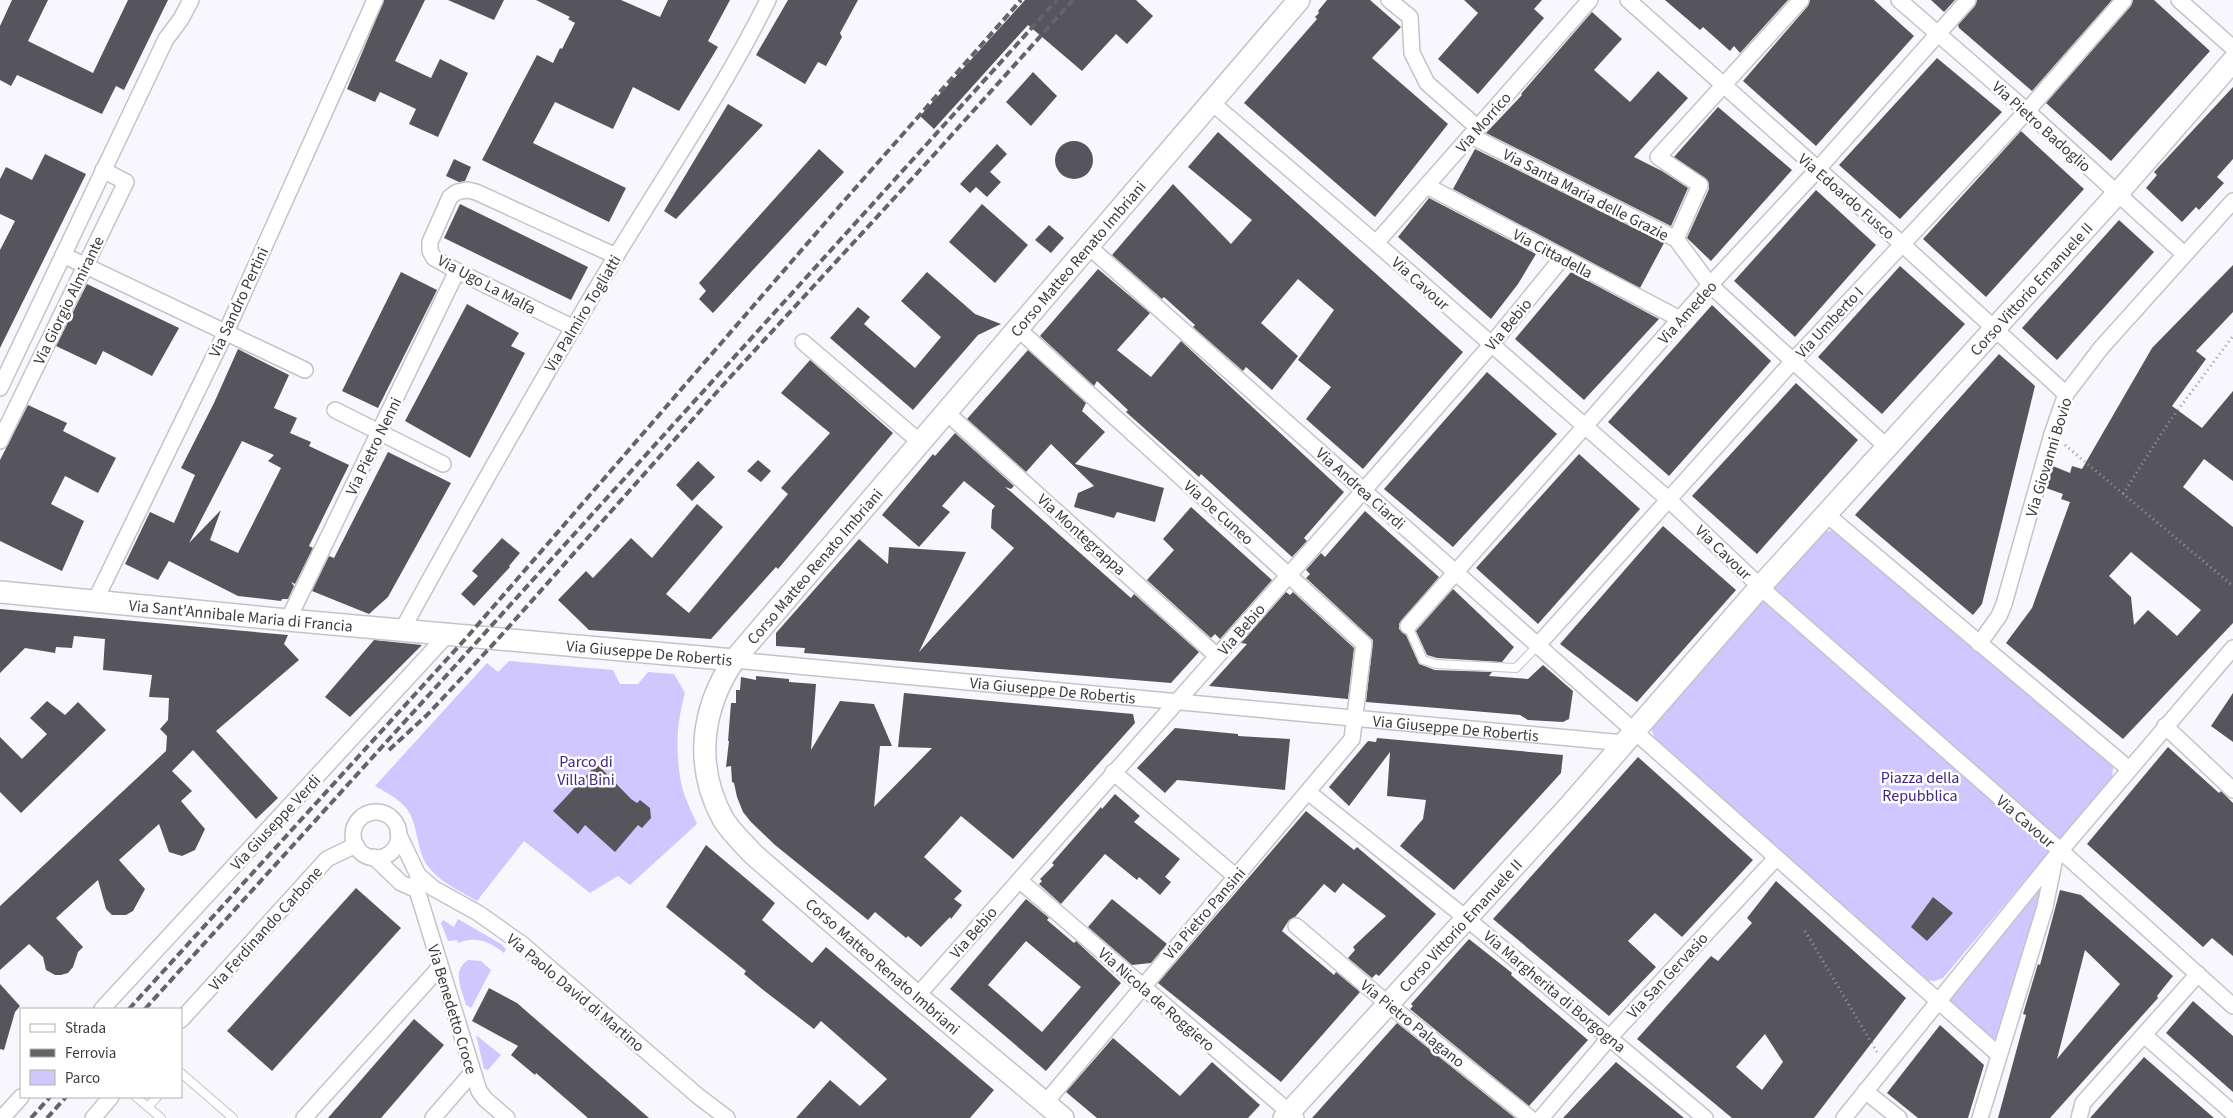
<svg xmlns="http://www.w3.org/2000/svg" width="2233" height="1118" font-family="'Source Sans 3',sans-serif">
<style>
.green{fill:#cfc7fd}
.building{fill:#56555c;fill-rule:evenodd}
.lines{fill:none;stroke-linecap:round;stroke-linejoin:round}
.lane-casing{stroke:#c4c3cb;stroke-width:10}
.street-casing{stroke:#c4c3cb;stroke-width:18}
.secondary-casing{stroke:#c4c3cb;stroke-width:24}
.path{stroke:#99989e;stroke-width:3;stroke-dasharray:1 4;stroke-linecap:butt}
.lane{stroke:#fff;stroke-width:8}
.street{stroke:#fff;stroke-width:15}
.secondary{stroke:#fff;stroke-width:21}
.rail{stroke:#646368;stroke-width:4;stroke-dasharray:8 4;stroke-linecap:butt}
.labels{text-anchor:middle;stroke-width:5;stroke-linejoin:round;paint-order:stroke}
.street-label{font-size:16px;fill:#3c3b3f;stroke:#fff}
.park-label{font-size:16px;fill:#422582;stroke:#fff}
</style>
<rect width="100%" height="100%" fill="#f8f7fe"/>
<!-- green -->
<g class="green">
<path d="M1833 530 2111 762 2113 769 2112 777 1943 978 1934 981 1926 980 1655 739 1651 729 1654 722 1824 532Z"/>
<path d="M509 661 613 670 620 684H638L648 672 674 674 685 693C676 725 675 754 682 787 685 799 692 812 697 824L630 885 618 876 590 893 524 841 477 901C460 891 439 882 427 865 416 849 418 822 406 808 398 798 385 792 375 786L487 663 498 672Z"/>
<path d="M2038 886 2041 893 1994 1043 1945 1000Z"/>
<path d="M458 919 501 944 506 949 504 953C489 941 476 936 458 943L457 940 448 941 441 923 443 920 454 927Z"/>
<path d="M468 960 481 961 491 970 471 1008 466 1005C462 989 451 971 468 960Z"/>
<path d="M476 1035 501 1055 488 1070 484 1069Z"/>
</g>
<!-- building -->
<g class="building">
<path d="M12 0H48L28 41 93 73 128 0H168L124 90 116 86 102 114 17 75 11 86 0 80V26Z"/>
<path d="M384 0H425L395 61 431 78 440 59 468 73 438 137 409 124 416 109 380 92 375 102 347 89Z"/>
<path d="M448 0H504L494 20Z"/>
<path d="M536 0H621L660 17 668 0H730L708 41 718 47 679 111 633 87 613 129 555 102 533 143 626 188 609 222 482 160 537 55 553 63 560 48 562 49 575 23 568 19 570 17Z"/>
<path d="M788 0H858L840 33 842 37 826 66 818 62 805 84 756 55Z"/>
<path d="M1025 0H1136L1153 16 1127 44 1116 34 1082 71 1028 25 934 129 920 116Z"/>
<path d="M1327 0H1370L1401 27 1372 58 1448 124 1375 217 1244 103 1317 19 1315 17 1319 13 1318 11Z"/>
<path d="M1464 0H1542L1534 9 1544 18 1478 94 1438 59 1478 13Z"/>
<path d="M1665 0H1788L1740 53 1734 46 1730 51 1703 27 1700 30Z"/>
<path d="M1810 0H1874L1914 36 1816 146 1743 81 1808 6Z"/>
<path d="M1931 0H1955L1944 12Z"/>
<path d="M1977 0H2112L2032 91 1959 28 1958 25 1975 6Z"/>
<path d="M2133 0H2154L2210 51 2111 161 2046 103 2131 6Z"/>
<path d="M1592 12 1622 39 1594 70 1630 102 1658 71 1688 98 1634 157 1662 171 1688 188 1671 226 1486 133 1522 95 1521 94Z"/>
<path d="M1937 58 2002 112 1900 219 1839 165Z"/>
<path d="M1033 72 1057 96 1031 126 1006 102Z"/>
<path d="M2233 87V159L2217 177 2224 183 2199 210 2196 207 2182 222 2146 188 2157 175 2154 172Z"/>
<path d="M728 104 763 125 676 219 664 211Z"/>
<path d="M1718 107 1792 170 1711 261 1687 238 1709 189 1708 181 1674 157Z"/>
<path d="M2021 131 2084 189 1986 297 1923 239Z"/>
<path d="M1218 132 1463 352 1363 469 1306 419 1331 387 1298 360 1334 310 1298 279 1261 323 1298 356 1272 390 1246 367 1243 371 1193 327 1195 325 1164 297 1162 299 1112 255 1173 184 1231 244 1252 220 1188 167Z"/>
<circle cx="1074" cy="160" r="19"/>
<path d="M997 144 1007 154 990 172 1001 182 987 197 976 187 970 193 960 184Z"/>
<path d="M819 149 844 172 713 313 699 299 706 291 699 283Z"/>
<path d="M1475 149 1664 243 1640 288 1453 189Z"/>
<path d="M45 154 86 174 0 348V250L15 221 0 214V179L6 167 32 180Z"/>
<path d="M454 159 471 167 465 181 459 182 446 176Z"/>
<path d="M1816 190 1876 245 1795 337 1734 281Z"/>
<path d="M1429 198 1536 254 1518 284 1491 319 1398 237Z"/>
<path d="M460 204 588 267 571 300 444 238Z"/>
<path d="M982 204 1028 245 995 283 949 242Z"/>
<path d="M2119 220 2154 252 2057 360 2022 328Z"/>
<path d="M1049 225 1064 238 1051 253 1035 240Z"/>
<path d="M2233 265V312L2196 351 2206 359 2172 406 2202 428 2233 391V481L2204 459 2183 487 2233 527V623L2123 739 2006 643 2032 608 2070 502 2061 499 2063 494 2046 488 2053 466 2070 473 2072 466 2082 469 2152 348ZM2131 552 2201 610 2177 636 2148 610 2134 625 2131 597 2109 576Z"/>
<path d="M1900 266 1965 324 1882 414 1818 357Z"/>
<path d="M1098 269 1150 313 1117 350 1151 377 1181 341 1344 492 1304 538 1307 541 1292 557 1201 474 1199 477 1126 412 1128 410 1097 381 1094 386 1040 336Z"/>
<path d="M401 272 437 290 378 408 342 391Z"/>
<path d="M927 272 975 314 1001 324 978 335 913 410 830 338 858 307 870 317 864 324 915 368 941 337 901 301Z"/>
<path d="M1571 272 1659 319 1584 400 1515 339Z"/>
<path d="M87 284 179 328 152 376 103 351 96 365 56 346Z"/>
<path d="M467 304 519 333 511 346 525 353 470 458 405 421Z"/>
<path d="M1712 305 1771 361 1669 476 1608 422Z"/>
<path d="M238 349 289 375 274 408 297 418 290 433 311 442 309 446 349 465 309 546 313 548 295 584 291 582 294 586 288 599H282L281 601 238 596 169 561 158 580 125 564 150 512 174 523 195 475 181 468 214 403ZM242 441 274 455 268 461 281 468 238 553 210 540 221 510 189 543Z"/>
<path d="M1028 350 1086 403 1082 411 1105 432 1075 464 1164 488 1155 522 1117 512 1114 518 1074 507 1078 493 1094 486 1051 444 1026 472 967 419Z"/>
<path d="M1999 354 2035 386 1982 604 1973 615 1855 515Z"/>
<path d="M810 360 893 433 778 569 776 567 711 639 589 630 558 600 586 571 593 578 631 538 652 558 697 504 723 527 666 594 689 613 788 494 781 488 830 433 781 393Z"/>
<path d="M1487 372 1557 434 1453 547 1384 489Z"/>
<path d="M1796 383 1858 440 1757 554 1692 496Z"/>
<path d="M28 405 67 423 63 431 116 458 98 493 65 476 51 504 84 521 62 571 0 541V460Z"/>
<path d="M955 433 1014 486 1011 489 1005 487 1010 491 1131 598 1134 594 1199 652 1171 683 804 653 805 648 776 646V633L859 539 888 564 889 547 966 552 919 652 1014 548 991 528 992 510 995 506 964 481 942 506 950 512 919 547 882 515 933 454 935 456Z"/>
<path d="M388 452 451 483 388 597 369 614 312 591 329 556 334 558Z"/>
<path d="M1579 454 1640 509 1538 624 1476 568Z"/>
<path d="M758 460 771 471 761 482 747 471Z"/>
<path d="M698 461 715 477 692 501 676 485Z"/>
<path d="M1191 507 1272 580 1220 639 1215 634 1211 638 1147 580 1174 550 1163 539Z"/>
<path d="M1365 511 1439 577 1399 624V629L1406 635 1419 664 1435 670 1492 672 1489 676 1528 679 1543 665 1573 691 1569 719 1563 722 1528 720 1520 715 1366 702 1373 640 1306 578 1310 574 1306 570 1321 553 1325 557Z"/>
<path d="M1663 526 1736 590 1637 702 1560 644Z"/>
<path d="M502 538 520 553 509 566 510 567 474 606 461 594 478 576 472 571Z"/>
<path d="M1453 589 1514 647 1502 662 1437 658 1427 655 1416 631Z"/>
<path d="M1286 592 1290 595 1293 592 1354 648 1348 699 1209 686 1247 644 1241 643Z"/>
<path d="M0 609 288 635 284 644 299 660 216 731 278 798 256 819 193 750 172 771 192 791 181 801 205 829 195 850 182 856 169 852 159 824 119 860 145 889 133 911 126 915H112L106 909 98 880 56 918 83 947 78 952 73 967 68 973 61 975H55L46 970 43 957 29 944 0 970V906L166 751 167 736 160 729 168 720 169 698 149 697 152 675 103 670 105 639 74 636 72 648 56 647 55 653 25 648 0 673Z"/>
<path d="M374 640 422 645 350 717 325 697Z"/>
<path d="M756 676 789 679V682L816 684 811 750 840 701 874 704 892 746H880L874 807 932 748 898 747 904 693 1133 714 1135 723 1013 859 961 816 924 857 962 891 954 899 962 905 951 919 950 917 921 947 908 936 906 938 875 912 868 920 775 845 751 822 743 812 737 797 734 783 732 782 731 766 726 767 729 741H728L731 703H736V690H740L741 677 756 680Z"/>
<path d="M2233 693V742L2211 726Z"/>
<path d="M47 701 65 715 78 702 106 730 21 813 0 792V737L22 759 47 734 30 718Z"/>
<path d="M1175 728 1238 734V736L1290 739 1285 790 1177 780 1165 793 1137 768Z"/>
<path d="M1377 738 1563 755 1561 773 1454 890 1400 846 1423 819 1426 800 1387 796 1390 752 1349 806 1329 787 1368 741 1376 742Z"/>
<path d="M2168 747 2219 793 2221 791 2233 803V956L2212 938 2203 947 2087 844Z"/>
<path d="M1638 757 1753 860 1682 937 1655 913 1628 941 1656 967 1609 1016 1493 919Z"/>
<path d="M597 764 631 799 637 803 640 800 650 808 651 818 642 828 638 825 615 852 585 825 578 834 553 811Z"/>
<path d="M1115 794 1140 816 1134 822 1180 859 1165 877 1171 882 1160 895 1139 877 1137 880 1105 854 1061 904 1039 884 1042 881 1040 879 1054 865 1052 863 1101 807 1102 809Z"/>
<path d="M1306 811 1354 850 1357 847 1436 914 1379 976 1376 974 1372 978 1348 958 1355 950 1353 947 1386 916 1343 883 1335 893 1324 884 1295 917 1289 920 1282 931 1334 975 1336 972 1360 992 1281 1082 1158 983Z"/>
<path d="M706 845 775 903 762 920 812 963 826 947 994 1090 970 1118H796L830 1080 860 1106 887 1079 821 1021 814 1029 762 989 744 974 746 971 666 907Z"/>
<path d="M1776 881 1906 998 1814 1118H1732L1637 1039 1711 956 1718 961 1752 923 1747 918ZM1765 1034 1783 1062 1762 1090 1736 1067Z"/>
<path d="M356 888 401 928 272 1071 227 1031Z"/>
<path d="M2060 890 2081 895 2173 976 2157 996 2158 998 2050 1118H1998L2026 1015 2023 1014 2038 964 2040 965ZM2085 950 2120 984 2057 1059Z"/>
<path d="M1933 897 1953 913 1927 941 1911 927Z"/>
<path d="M1026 899 1049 918 1047 920 1074 943 1076 941 1121 983 1046 1071 950 989ZM1026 941 1081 987 1042 1032 988 985Z"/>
<path d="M1112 899 1167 944 1151 963 1132 965 1088 927Z"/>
<path d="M1469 939 1512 973 1511 975 1588 1040 1529 1106 1410 1009 1413 1006 1411 1004Z"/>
<path d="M0 984 20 1006 15 1012 4 1050 0 1049Z"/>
<path d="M489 988 517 1003 649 1118H588L536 1073 535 1075 511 1055 518 1046 472 1021Z"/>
<path d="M2193 1001 2233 1036V1092L2166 1033Z"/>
<path d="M414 1019 444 1045 381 1118H328Z"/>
<path d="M1397 1023 1515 1118H1312Z"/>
<path d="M1940 1025 1984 1065 1968 1118H1918L1887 1093Z"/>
<path d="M1113 1038 1180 1096 1212 1062 1260 1105 1248 1118H1097L1066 1092Z"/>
<path d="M2144 1057 2176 1085 2214 1118H2090Z"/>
<path d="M1616 1062 1684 1118H1563Z"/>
</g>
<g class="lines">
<!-- lane casing -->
<g class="lane-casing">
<g id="lane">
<path d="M1408 626 1423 660 1436 664 1516 668 1537 646"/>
<path d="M181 1073 233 1118"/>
<path d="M136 1097 148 1107 157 1097"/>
<path d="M148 1107 161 1118"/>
</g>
</g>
<!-- street casing -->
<g class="street-casing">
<g id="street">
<path d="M1389 0 1410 17 1412 53 1427 83 1478 128"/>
<path d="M1628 0 1902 244 2066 394"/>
<path d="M1899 0 2027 111 2184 254"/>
<path d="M2179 0 2233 48"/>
<path d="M1211 102 1376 243 1669 500 1768 594 2061 851 2233 1006"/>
<path d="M1471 136 1676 239 1710 285 1887 447"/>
<path d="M1427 186 1680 319"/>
<path d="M1676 239 1700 185 1658 157 1801 0"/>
<path d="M1376 243 1590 0"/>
<path d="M1087 245 1999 1055"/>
<path d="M63 255 305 370"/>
<path d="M574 328 457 271 434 258 430 251V242L450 197 457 192 467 190 476 192 616 256"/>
<path d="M1017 328 1364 644 1352 739 1045 1103"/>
<path d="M803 342 921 443"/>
<path d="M0 388 166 39 181 19 191 0"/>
<path d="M335 410 443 464"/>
<path d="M947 413 1217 656"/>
<path d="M0 441 126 182 103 170"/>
<path d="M1826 514 2129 769"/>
<path d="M95 601 226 332 375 0"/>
<path d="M288 620 457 271"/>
<path d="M1408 626 1710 285 1817 170 1968 0"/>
<path d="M402 630C471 504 542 379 616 256 667 172 724 89 768 0"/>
<path d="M1979 644 1999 616 2004 604 2052 434 2066 394 2101 348 2233 201"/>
<path d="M1537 646 1793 361 2027 111 2124 0"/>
<path id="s1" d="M734 660C1031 687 1327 717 1624 743"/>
<path d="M2165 726 2233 790"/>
<path d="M1113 772 1235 876"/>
<path d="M1308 792 1466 918 1705 1118"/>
<circle cx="376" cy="835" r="23"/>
<path d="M398 833 418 875 417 890 479 1091 485 1099 507 1118"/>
<path d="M374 857 401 883 417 890"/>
<path d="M418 875 433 888 478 913 522 944 698 1096 727 1118"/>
<path d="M1019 880 1296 1118"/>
<path d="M1296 926 1388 1004 1530 1118"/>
<path d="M917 996 1364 490 1491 345 1562 258"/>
<path d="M102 1009 448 634"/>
<path d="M181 1020 327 859 356 845"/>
<path d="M2144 1035 2233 1113"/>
<path d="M1865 1091 1899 1118"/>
<path d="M2 1118 21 1097"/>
<path d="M93 1118 111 1097"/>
<path d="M304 1118 440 967"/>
<path d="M433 1118 472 1073"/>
<path d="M1541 1118 1610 1037 1776 858"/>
<path d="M1844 1118 2056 856 2233 648"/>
<path d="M1980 1118 2045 907 2055 858"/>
<path d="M2079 1118 2083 1103 2198 974"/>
</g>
</g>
<!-- secondary casing -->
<g class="secondary-casing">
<g id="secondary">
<path id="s2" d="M0 592 288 620 734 660"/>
<path id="s3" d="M1063 1118 917 996 753 854C743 843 731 832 723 819 694 766 701 709 734 660L1299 0"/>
<path id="s4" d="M1284 1118 1572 803 1760 587 2117 194 2233 61"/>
</g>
</g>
<!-- path -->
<g class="path">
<path d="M2065 445 2233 586"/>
<path d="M2123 494 2169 422 2233 336"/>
<path d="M1805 931 1877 1052"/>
</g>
<!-- lane -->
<use href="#lane" class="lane"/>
<!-- street -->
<use href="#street" class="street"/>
<!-- secondary -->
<use href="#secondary" class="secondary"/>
<!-- rail -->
<g class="rail">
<path d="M389 750 428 714 498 639 724 384 931 158 1073 0"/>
<path d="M129 1009 468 636 844 201 1021 0"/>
<path d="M145 1009 1057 0"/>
<path d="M31 1118 50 1097"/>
<path d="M47 1118 66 1097"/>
</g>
</g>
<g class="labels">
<!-- street labels -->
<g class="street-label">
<text transform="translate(1483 122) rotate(-49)" y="6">Via Morrico</text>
<text transform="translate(2042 126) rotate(42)" y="6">Via Pietro Badoglio</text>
<text transform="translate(1586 194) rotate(27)" y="6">Via Santa Maria delle Grazie</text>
<text transform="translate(1847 196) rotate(41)" y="6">Via Edoardo Fusco</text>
<text transform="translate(1553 253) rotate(28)" y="6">Via Cittadella</text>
<text dy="6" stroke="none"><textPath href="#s3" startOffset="1150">Corso Matteo Renato Imbriani</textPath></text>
<text transform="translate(1421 283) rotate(42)" y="6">Via Cavour</text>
<text transform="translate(487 284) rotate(28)" y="6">Via Ugo La Malfa</text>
<text dy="6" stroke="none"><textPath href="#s4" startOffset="1116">Corso Vittorio Emanuele II</textPath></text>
<text transform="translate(68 300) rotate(-64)" y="6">Via Giorgio Almirante</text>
<text transform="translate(238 302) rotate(-65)" y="6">Via Sandro Pertini</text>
<text transform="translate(1687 312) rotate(-48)" y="6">Via Amedeo</text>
<text transform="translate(582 313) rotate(-59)" y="6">Via Palmiro Togliatti</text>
<text transform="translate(1829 322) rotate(-47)" y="6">Via Umberto I</text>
<text transform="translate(1508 324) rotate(-50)" y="6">Via Bebio</text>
<text transform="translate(373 446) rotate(-64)" y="6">Via Pietro Nenni</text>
<text transform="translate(2048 457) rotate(-73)" y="6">Via Giovanni Bovio</text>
<text transform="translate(1361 488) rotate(42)" y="6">Via Andrea Ciardi</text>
<text transform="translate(1219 512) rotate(42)" y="6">Via De Cuneo</text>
<text transform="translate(1082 534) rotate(42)" y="6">Via Montegrappa</text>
<text transform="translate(1724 552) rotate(44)" y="6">Via Cavour</text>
<text dy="6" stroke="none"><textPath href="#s3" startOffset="745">Corso Matteo Renato Imbriani</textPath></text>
<text dy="6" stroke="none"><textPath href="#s2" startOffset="242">Via Sant'Annibale Maria di Francia</textPath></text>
<text transform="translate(1241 629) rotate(-49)" y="6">Via Bebio</text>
<text dy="6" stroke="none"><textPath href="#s2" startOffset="652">Via Giuseppe De Robertis</textPath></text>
<text dy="6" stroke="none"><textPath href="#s1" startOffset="320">Via Giuseppe De Robertis</textPath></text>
<text dy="6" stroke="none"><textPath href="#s1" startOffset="725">Via Giuseppe De Robertis</textPath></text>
<text transform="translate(2026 821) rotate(41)" y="6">Via Cavour</text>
<text transform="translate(275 822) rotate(-47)" y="6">Via Giuseppe Verdi</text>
<text transform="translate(1204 913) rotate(-49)" y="6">Via Pietro Pansini</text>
<text dy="6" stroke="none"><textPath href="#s4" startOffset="261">Corso Vittorio Emanuele II</textPath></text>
<text transform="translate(265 928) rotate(-48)" y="6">Via Ferdinando Carbone</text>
<text transform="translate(973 932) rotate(-49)" y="6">Via Bebio</text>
<text transform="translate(883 966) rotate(41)" y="6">Corso Matteo Renato Imbriani</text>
<text transform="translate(1667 975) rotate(-47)" y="6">Via San Gervasio</text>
<text transform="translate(1555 991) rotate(40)" y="6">Via Margherita di Borgogna</text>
<text transform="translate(576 992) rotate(40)" y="6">Via Paolo David di Martino</text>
<text transform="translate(1157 999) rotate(41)" y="6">Via Nicola de Roggiero</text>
<text transform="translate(453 1009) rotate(73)" y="6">Via Benedetto Croce</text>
<text transform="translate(1413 1023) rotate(39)" y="6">Via Pietro Palagano</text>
</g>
<!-- park labels -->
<g class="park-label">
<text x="586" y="767">Parco di<tspan x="586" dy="18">Villa Bini</tspan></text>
<text x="1920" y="783">Piazza della<tspan x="1920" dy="18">Repubblica</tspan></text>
</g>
</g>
<!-- legend -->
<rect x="20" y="1008" width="162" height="90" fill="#ffffff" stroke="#b1b1b2"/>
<rect x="30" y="1024" width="25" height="8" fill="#ffffff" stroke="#b1b1b2"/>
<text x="65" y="1033" font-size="15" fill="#3c3b3f">Strada</text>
<rect x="30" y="1049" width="25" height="8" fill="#646368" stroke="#b1b1b2"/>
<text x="65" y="1058" font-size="15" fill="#3c3b3f">Ferrovia</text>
<rect x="30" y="1070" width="25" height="15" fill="#cfc7fd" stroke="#b1b1b2"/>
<text x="65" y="1083" font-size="15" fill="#3c3b3f">Parco</text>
</svg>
